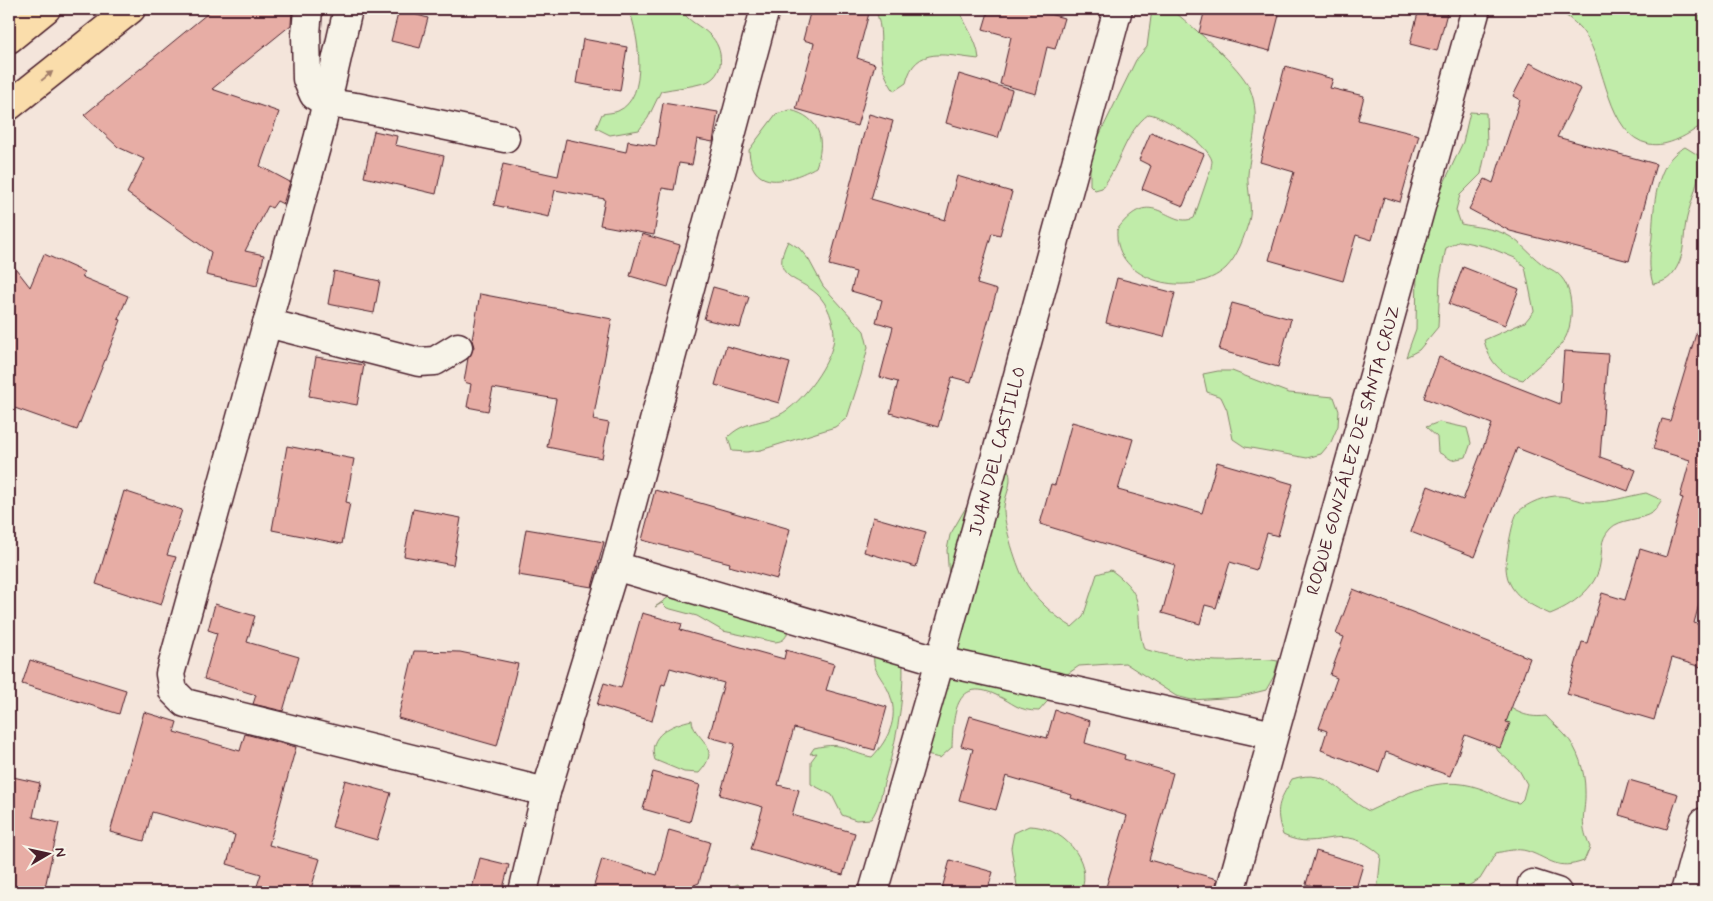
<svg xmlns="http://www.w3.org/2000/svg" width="1713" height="901" font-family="Mynerve,sans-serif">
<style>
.green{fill:#c0eca9;stroke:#85866a}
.building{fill:#e7ada5;stroke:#4a1f2b}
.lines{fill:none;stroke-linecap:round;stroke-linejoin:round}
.minor-casing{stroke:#4a1f2b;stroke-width:31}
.highway-casing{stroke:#4a1f2b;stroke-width:31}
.minor{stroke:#f7f3e8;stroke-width:28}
.highway{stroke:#faddab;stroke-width:28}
.oneway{fill:#a27e6b}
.labels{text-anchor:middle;stroke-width:5;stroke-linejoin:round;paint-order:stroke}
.street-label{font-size:18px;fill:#4a1f2b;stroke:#f7f3e8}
</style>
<rect width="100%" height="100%" fill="#f4e5db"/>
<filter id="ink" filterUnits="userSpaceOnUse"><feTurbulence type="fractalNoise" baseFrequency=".02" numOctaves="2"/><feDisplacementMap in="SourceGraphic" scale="10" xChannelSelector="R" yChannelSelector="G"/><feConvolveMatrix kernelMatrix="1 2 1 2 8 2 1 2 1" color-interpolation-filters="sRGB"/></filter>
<g filter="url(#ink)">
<!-- green -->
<g class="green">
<path d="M629 9H681C688 22 700 25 710 35 724 48 726 76 704 83 690 87 675 88 661 91L648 118 639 130 610 135 596 128 602 114C607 113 613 113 618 111 650 97 638 34 629 9Z"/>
<path d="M875 9H960C965 28 977 38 979 59 947 56 915 44 906 83L894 91C889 83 884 74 882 65 879 44 884 30 875 9Z"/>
<path d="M1152 9H1174L1176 13C1196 30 1240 66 1250 89 1262 118 1250 147 1248 175 1247 190 1253 206 1249 221 1244 237 1238 256 1226 268 1192 300 1113 283 1117 230 1152 182 1168 230 1194 218L1211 168C1211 167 1212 162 1212 161 1209 145 1164 116 1149 114 1125 131 1120 166 1102 188L1095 190 1090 185V162L1096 142 1136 60 1147 47Z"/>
<path d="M1555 9H1704V123C1690 134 1667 148 1649 144 1606 135 1607 64 1584 33 1577 23 1566 15 1555 9Z"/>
<path d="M790 110C820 117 826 140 816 167 789 182 751 193 749 150L776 114Z"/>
<path d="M1470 112 1486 113 1487 145 1481 174 1460 195 1456 210 1461 224C1475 227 1492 228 1505 234 1519 240 1529 254 1541 263 1548 269 1556 270 1562 278 1574 292 1574 325 1564 340 1554 356 1536 366 1523 380 1501 375 1489 362 1484 340L1525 322 1534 311 1525 267 1515 258 1488 247 1460 241 1446 248 1440 278 1438 327 1419 350 1406 357 1416 329 1417 268 1438 196 1463 142Z"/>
<path d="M1685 147 1698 155C1703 177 1690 201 1686 222 1683 238 1685 253 1677 267 1671 278 1665 282 1653 284 1648 268 1650 253 1652 237 1654 208 1654 162 1685 147Z"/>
<path d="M788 241 799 248 809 260 823 286 864 331 868 347 861 375 847 418 835 427 761 450 747 452 732 451 728 437C744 421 760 424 779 415 801 405 834 360 834 336 834 322 828 304 817 294 797 276 769 279 788 241Z"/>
<path d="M1218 371H1232L1289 393 1334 397 1339 411 1338 426 1331 442 1321 454 1307 458 1245 447 1233 439 1227 410 1221 397 1207 392 1203 374Z"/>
<path d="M1439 422 1467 428 1471 443 1466 457 1452 460 1438 452 1437 437 1426 427Z"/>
<path d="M1004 464C1018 479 1003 495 1004 511 1005 529 1019 575 1029 588 1040 603 1057 618 1072 627L1083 617 1097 574 1111 570C1151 599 1132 611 1144 649 1168 656 1191 660 1217 661 1238 662 1257 657 1278 661L1274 676 1266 690 1238 697 1192 700 1176 696 1125 663 1079 666 1066 675 1059 688 1039 711C1017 711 1014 703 996 695 954 675 953 719 952 747L940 758 926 755 949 580 947 550 950 535 965 509Z"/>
<path d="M1646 493 1662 500C1659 503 1656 510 1653 512 1641 521 1620 518 1610 529 1599 541 1603 549 1600 564 1597 588 1571 606 1550 614 1527 604 1505 592 1506 564 1507 554 1512 519 1518 512 1527 503 1547 495 1560 496 1570 497 1580 502 1590 502 1609 503 1628 496 1646 493Z"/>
<path d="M673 594 788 628C787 638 784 641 775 642L723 631 697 616 667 608 662 603 655 607Z"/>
<path d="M902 648C906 694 897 739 884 783 881 795 879 808 871 819L856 820 842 815 832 795 811 784V761L817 753 810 754 814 748C847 740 846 753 872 757 890 738 900 715 888 690 881 676 870 668 875 651Z"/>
<path d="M1494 696C1512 709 1523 719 1546 716 1552 723 1559 728 1565 735 1578 748 1585 772 1585 790 1586 815 1578 820 1590 847L1584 861C1556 871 1551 859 1527 851 1517 848 1506 851 1496 853L1480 879 1458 892H1375L1378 884 1381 855C1340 818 1321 854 1283 835 1274 808 1279 802 1292 779 1331 767 1338 795 1369 811 1406 794 1438 774 1479 788 1495 793 1502 801 1519 803L1523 799 1527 784 1519 770 1498 751 1491 738Z"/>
<path d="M692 720C692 739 725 745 699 773L684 772 655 760C646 735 673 724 692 720Z"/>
<path d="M1029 826C1061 826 1094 859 1081 892H1018L1011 848 1014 833Z"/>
<path d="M738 884 743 892H714L715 889 725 890Z"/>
</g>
<!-- building -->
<g class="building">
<path d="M213 9H292L291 25 212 89 279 112 260 166 290 182 283 204 277 201 272 208 268 206 245 251 264 255 257 286 206 275 211 252 127 193 144 159 118 147 84 115Z"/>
<path d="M811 9H853L869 13 857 58 875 64 857 126 796 109 814 43 803 40Z"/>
<path d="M989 9H1030L1064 18 1055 49 1047 47 1036 94 1000 84 1011 37 983 29Z"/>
<path d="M1205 9H1257L1279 15 1270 51 1199 33Z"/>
<path d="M1419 9H1448L1437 51 1410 44Z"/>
<path d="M399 10 428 18 420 48 391 41Z"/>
<path d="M583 39 627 47 620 91 576 83Z"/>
<path d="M1530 63 1581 89 1557 137 1656 164 1629 261 1510 231 1469 209 1485 179 1493 183 1520 100 1513 96Z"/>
<path d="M1285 66 1333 79 1330 88 1364 96 1358 120 1419 135 1400 202 1384 197 1372 240 1356 235 1343 281 1269 260 1294 172 1260 162Z"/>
<path d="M959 74 1012 90 998 138 946 123Z"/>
<path d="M663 103 718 112 713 142 697 139 692 165 679 163 674 190 662 188 654 235 600 225 605 199 555 190 549 217 494 205 503 164 558 176 566 139 626 152 628 141 656 146Z"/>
<path d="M869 114 893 121 871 199 945 220 957 176 1012 192 1000 235 992 233 977 284 997 290 971 382 952 377 938 427 890 413 898 382 880 377 893 327 876 322 882 300 851 291 856 272 829 265Z"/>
<path d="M374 131 397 136 395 145 444 156 436 194 364 177Z"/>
<path d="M1151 132 1204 154 1183 206 1142 189 1151 166 1139 160Z"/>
<path d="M642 234 680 245 668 287 630 276Z"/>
<path d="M44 254 84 272 82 277 128 296 118 319 121 320 77 430 9 406V260L30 287Z"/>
<path d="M1463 267 1519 289 1505 325 1449 304Z"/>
<path d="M334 271 380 281 374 313 328 304Z"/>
<path d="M1117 278 1175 293 1164 337 1106 323Z"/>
<path d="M713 287 749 297 740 328 704 319Z"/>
<path d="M480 294 612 319 593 420 609 423 602 458 547 447 556 399 493 388 488 411 467 407 471 384 464 382 468 358 474 347 472 340Z"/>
<path d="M1232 303 1291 319 1278 367 1219 350Z"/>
<path d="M1698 327 1704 328V586L1694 623 1704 626V668L1672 658 1654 720 1567 694 1582 642 1587 643 1602 593 1625 600 1640 549 1666 557 1683 498 1680 497 1690 460 1653 449 1662 419 1670 421Z"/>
<path d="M726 346 790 363 779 403 715 385Z"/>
<path d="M1564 351 1608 354 1600 457 1636 470 1628 491 1517 448 1475 557 1411 532 1428 486 1463 500 1492 424 1424 398 1439 357 1560 404Z"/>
<path d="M316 357 364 365 357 405 309 396Z"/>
<path d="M1072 422 1133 439 1118 490 1202 513 1217 462 1293 484 1278 536 1267 533 1256 570 1230 562 1216 608 1205 605 1200 624 1162 613 1175 565 1040 524 1051 484 1055 485Z"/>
<path d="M287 446 354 459 346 502 350 503 342 544 272 530Z"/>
<path d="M655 490 790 529 777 579 729 566 730 563 642 540Z"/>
<path d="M124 491 182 510 167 555 176 557 161 605 96 584Z"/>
<path d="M413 509 461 518 453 565 404 556Z"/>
<path d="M873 517 926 532 916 567 864 552Z"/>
<path d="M526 529 604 542 592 587 518 575Z"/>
<path d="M1353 589 1530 658 1506 722 1510 723 1500 748 1465 735 1450 776 1386 752 1379 772 1321 750 1327 731 1319 728 1337 678 1330 675 1344 637 1336 634Z"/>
<path d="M215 604 255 616 247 642 299 657 283 711 253 704 256 695 204 679 217 633 208 630Z"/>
<path d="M642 613 682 624 680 630 784 659 786 650 834 664 826 690 887 707 875 750 794 728 778 785 799 790 792 815 855 833 843 875 751 849 763 807 720 795 735 744 709 737 724 683 670 668 665 685 662 684 652 721 597 705 604 683 621 688Z"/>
<path d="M414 651 460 652 518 664 497 746 398 718Z"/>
<path d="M30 660 126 690 119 714 22 684Z"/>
<path d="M1055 710 1090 721 1085 743 1125 755 1124 759 1173 773 1149 860 1217 879 1215 892H1127L1106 887 1127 816 1071 798 1072 795 1006 776 996 810 959 800 973 749 961 746 970 716 1047 738Z"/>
<path d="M144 712 177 722 174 732 240 751 245 734 296 747 269 845 320 859 310 892H255L261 874 227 864 235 835 152 812 144 841 110 832Z"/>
<path d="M653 772 700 785 690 822 643 809Z"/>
<path d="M13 777 40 783 33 817 59 823 44 892H9V796Z"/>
<path d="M345 780 391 793 377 840 332 827Z"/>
<path d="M1629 780 1678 794 1667 829 1619 815Z"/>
<path d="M669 830 710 842 699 883 694 885 696 886 695 892H592L602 859 657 875Z"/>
<path d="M1316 851 1363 865 1355 892H1335L1306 884Z"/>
<path d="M480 858 509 865 502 892H471Z"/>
<path d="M950 860 993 872 987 892H941Z"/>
</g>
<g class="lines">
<!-- minor casing -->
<g class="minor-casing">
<g id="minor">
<path d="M18 9 29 22"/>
<path d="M308 9 306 34 307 79 314 95 327 103 356 107 505 138"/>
<path d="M348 9 319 136 170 674 173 691 185 703 546 792"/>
<path d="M267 323 419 362 435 361 458 347"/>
<path d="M615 566 940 661 1273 735"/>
<path d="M1532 884 1557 892"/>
<path d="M523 892 546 792 615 566 765 9"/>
<path d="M873 892 940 661 1118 9"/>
<path d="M1230 892 1476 9"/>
<path d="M1685 892 1704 822"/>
</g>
</g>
<!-- highway casing -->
<g class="highway-casing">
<g id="highway">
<path d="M9 39 46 9"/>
<path d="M9 106 131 9"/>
</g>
</g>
<!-- minor -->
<use href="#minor" class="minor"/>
<!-- highway -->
<use href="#highway" class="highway"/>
</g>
<!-- one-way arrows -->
<defs><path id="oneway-solid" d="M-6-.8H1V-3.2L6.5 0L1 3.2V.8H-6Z" transform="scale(1.25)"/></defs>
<use class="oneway" href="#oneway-solid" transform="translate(47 76) rotate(-39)"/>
</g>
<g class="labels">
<!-- street labels -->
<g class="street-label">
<text transform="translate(1353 450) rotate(-74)" y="6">ROQUE GONZÁLEZ DE SANTA CRUZ</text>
<text transform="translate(997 451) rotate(-75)" y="6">JUAN DEL CASTILLO</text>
</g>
</g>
<!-- margin -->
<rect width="1713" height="901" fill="none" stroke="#f7f3e8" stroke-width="30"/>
<rect x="15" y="15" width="1683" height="871" fill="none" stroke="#4a1f2b" stroke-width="2" filter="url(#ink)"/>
<!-- north arrow -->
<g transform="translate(48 854) rotate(81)" stroke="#f7f3e8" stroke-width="4" paint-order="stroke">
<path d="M0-4L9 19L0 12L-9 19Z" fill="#4a1f2b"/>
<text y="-8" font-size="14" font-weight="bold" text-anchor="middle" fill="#4a1f2b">N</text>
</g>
</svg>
